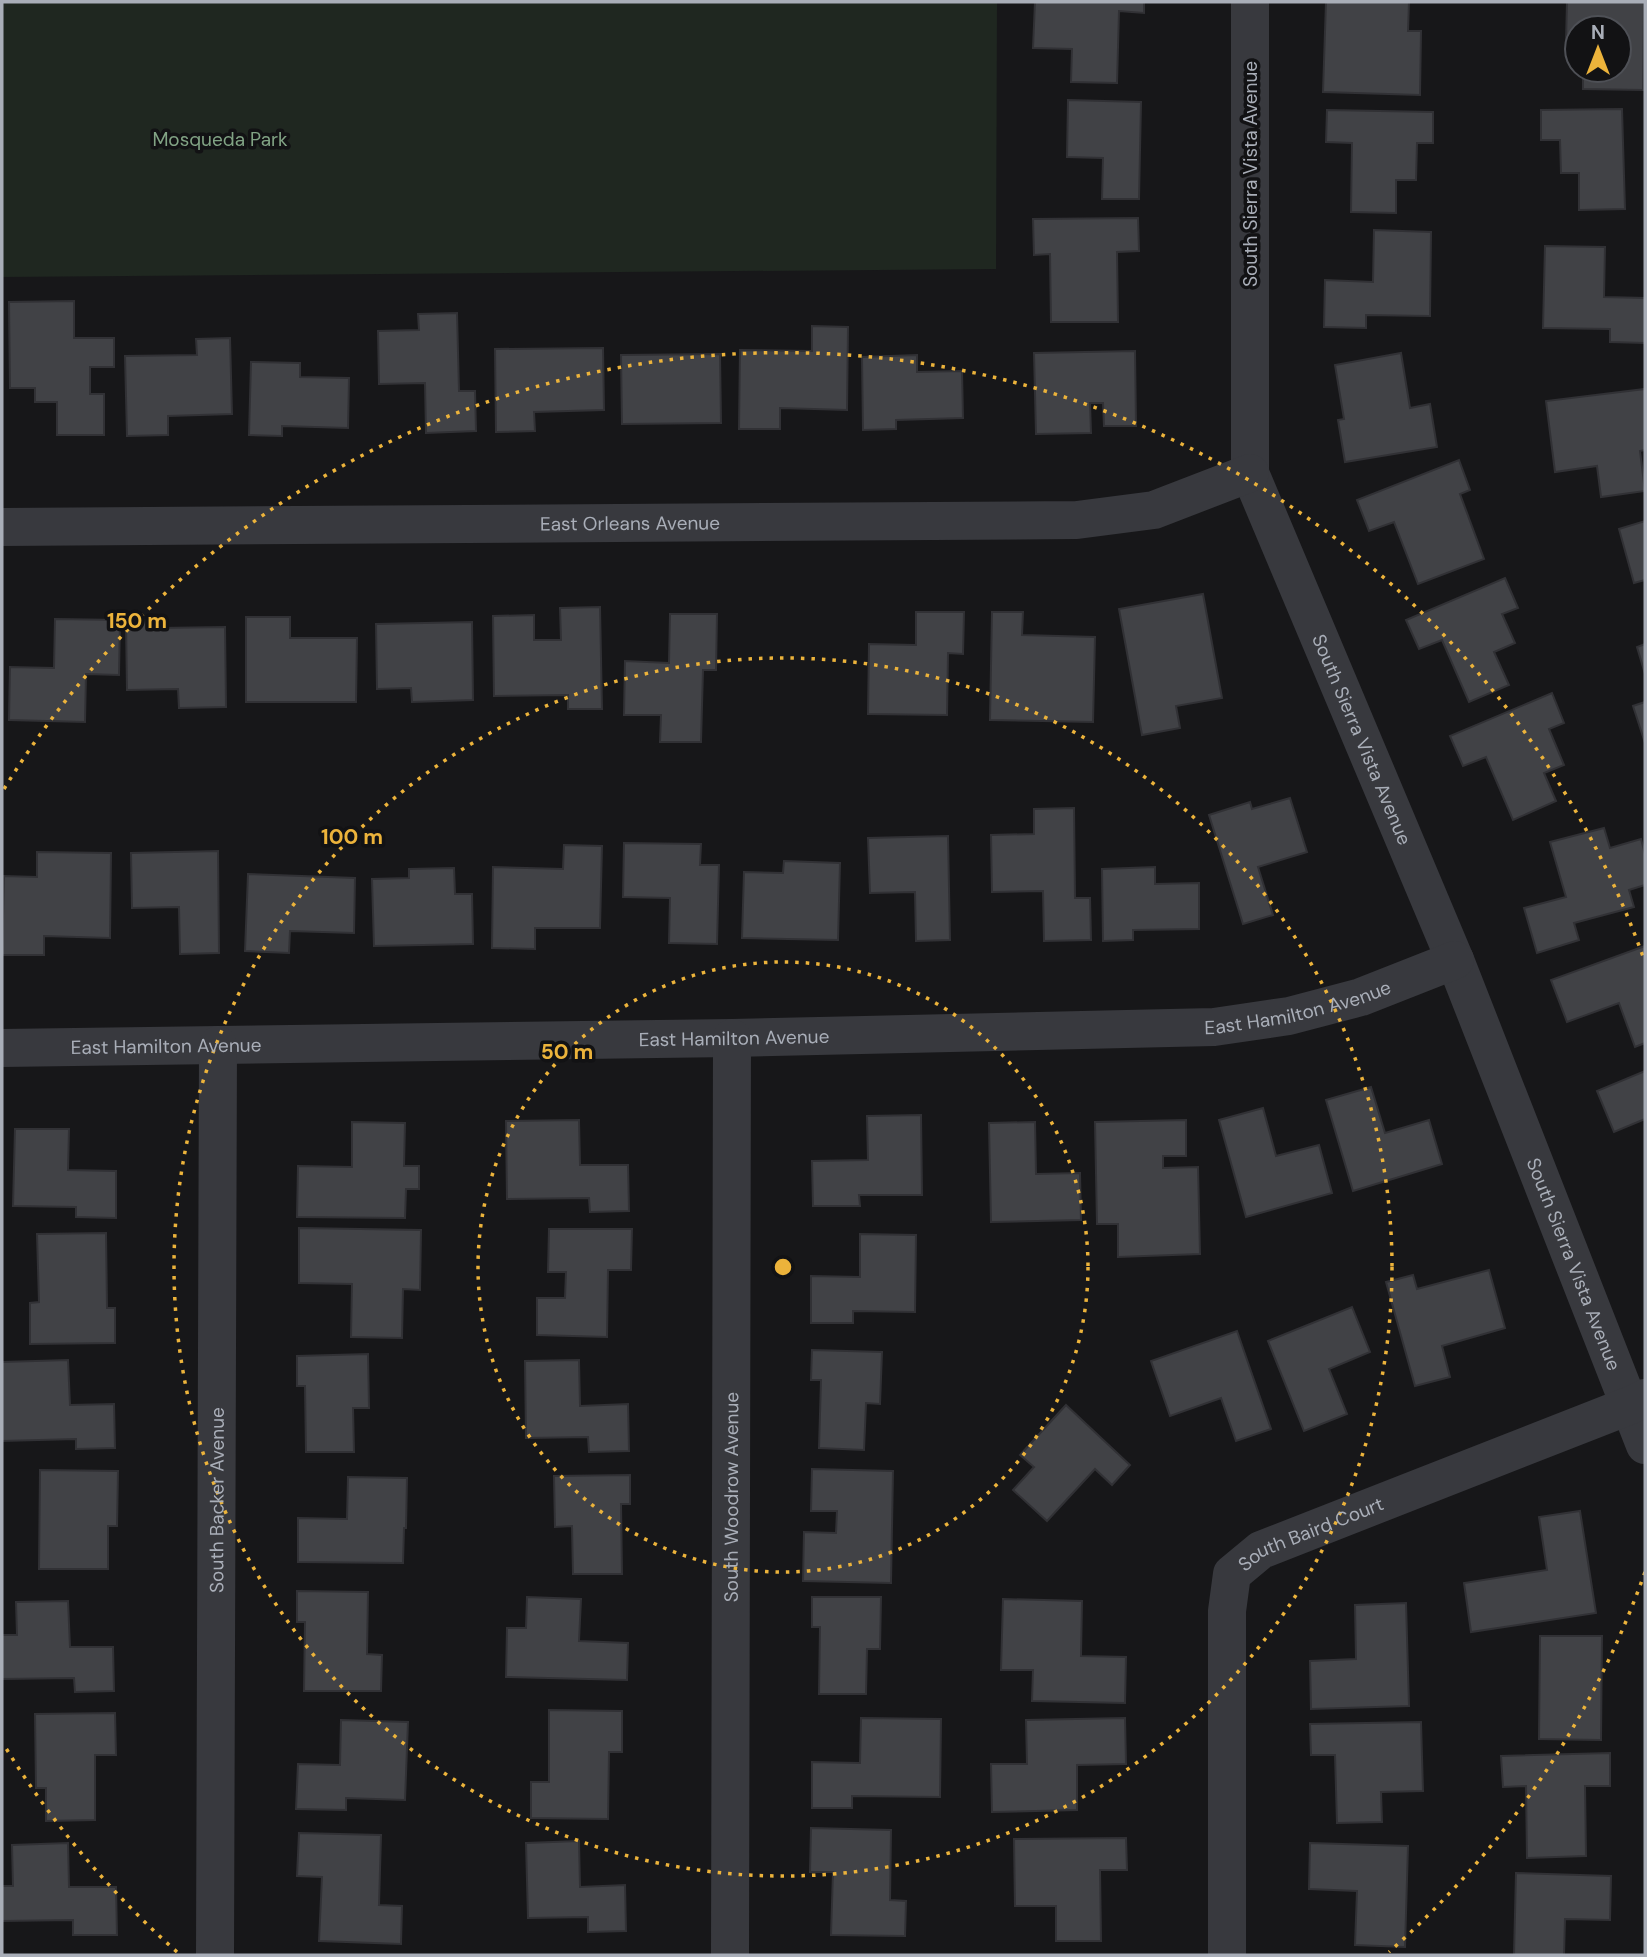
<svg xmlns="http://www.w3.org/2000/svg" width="1647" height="1957" font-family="'DM Sans',sans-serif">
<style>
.green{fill:#1f2720}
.building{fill:#414246;stroke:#313135;stroke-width:2}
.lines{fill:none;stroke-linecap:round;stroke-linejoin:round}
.minor{stroke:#38393e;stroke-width:38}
.ring{fill:none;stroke:#ecb33b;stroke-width:3.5;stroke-dasharray:3.5 7}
.labels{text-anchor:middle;stroke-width:7;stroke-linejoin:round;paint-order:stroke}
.park-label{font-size:19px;fill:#81a384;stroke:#121214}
.street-label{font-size:19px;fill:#a9aeb8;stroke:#121214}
.centre{fill:#ecb33b;stroke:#121214;stroke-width:3.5}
.ring-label{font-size:21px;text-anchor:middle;font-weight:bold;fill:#ecb33b;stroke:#121214;stroke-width:7;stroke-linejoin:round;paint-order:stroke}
</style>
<rect width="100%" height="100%" fill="#171719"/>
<!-- green -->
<path class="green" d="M2 2H997L996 269 2 277Z"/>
<!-- building -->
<g class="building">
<path d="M1035 2H1144V13L1119 11 1117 83 1071 82 1072 49 1033 48Z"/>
<path d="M1326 2H1409L1408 31H1421L1420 95 1323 92Z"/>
<path d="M1567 2H1644L1643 90 1583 89V70H1619V28H1577V42H1566Z"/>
<path d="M1068 100 1141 102 1139 199H1102L1103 158 1067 157Z"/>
<path d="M1622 109 1625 209 1579 210V173H1561L1560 140H1541V110Z"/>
<path d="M1327 110 1433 112V143H1417L1416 180H1396V213L1351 212 1352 143 1326 142Z"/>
<path d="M1138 218 1139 251 1117 252 1118 322H1051L1050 254 1034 255 1033 219Z"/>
<path d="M1374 230 1431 232 1430 316 1366 315V328L1324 327 1325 280 1373 282Z"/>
<path d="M1545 246 1605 247 1604 297 1645 298V343L1610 342V329L1543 328Z"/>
<path d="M74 301V338H114V367H90V394H104V435H57V402H35V388H10L9 302Z"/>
<path d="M457 313 459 391H475L476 431 426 433 425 383 379 384 378 331 419 330 418 314Z"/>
<path d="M812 326 848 327 847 410 780 408V429H739L740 350 812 351Z"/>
<path d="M230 338 232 414 168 416V435L127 436 125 356 197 355 196 339Z"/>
<path d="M603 348 604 410 534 412 535 431 496 432 495 349Z"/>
<path d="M1135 351 1136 426H1104L1103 403H1090L1091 433 1036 434 1034 353Z"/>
<path d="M1401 353 1410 408 1430 404 1437 447 1345 462 1338 420 1344 419 1335 365Z"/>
<path d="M720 354 721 423 622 424 621 355Z"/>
<path d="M917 355V372L962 371 963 418 896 420V429L863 430 862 357Z"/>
<path d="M251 362 300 363V377L349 378 348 428 282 426V436L249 435Z"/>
<path d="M1645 389V450L1640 451 1645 491 1601 497 1597 466 1555 472 1546 401Z"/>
<path d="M1459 460 1470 490 1460 494 1484 559 1418 584 1394 522 1369 531 1357 500Z"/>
<path d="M1645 521V580L1634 583 1619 529Z"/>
<path d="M1505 578 1518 608 1502 614 1515 643 1494 652 1509 685 1469 702 1442 640 1419 649 1406 620Z"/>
<path d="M1203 594 1222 698 1176 706 1180 728 1142 735 1119 609Z"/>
<path d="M600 607 602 709H568V695L494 696 493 616 534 615V640H561L560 608Z"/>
<path d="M916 612H964L963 654 948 653 947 715 868 714 869 644 916 645Z"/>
<path d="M992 612H1023L1022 635 1095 637 1093 722 990 720Z"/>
<path d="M670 614H717L716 670H703L701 742H660L661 715H624L625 661 669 663Z"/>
<path d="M246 617H290V638H357L356 702H246Z"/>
<path d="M55 619 120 620 119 675 86 674 85 722 9 720 10 667 54 668Z"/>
<path d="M158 620 159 628 225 627 226 707 179 708 178 689 127 690 126 621Z"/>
<path d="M472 622 473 700 412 702 411 688 377 689 376 624Z"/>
<path d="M1645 644V674L1637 647Z"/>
<path d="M1552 693 1564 723 1549 729 1564 765 1544 773 1556 801 1513 820 1486 757 1463 766 1450 736Z"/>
<path d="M1645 702V743L1633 706Z"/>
<path d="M1290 798 1307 852 1258 867 1273 915 1243 924 1209 815 1250 802 1252 809Z"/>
<path d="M1074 808 1075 898H1090L1091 940 1044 941 1043 891 992 892 991 835 1034 834V809Z"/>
<path d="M1604 828 1610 848 1641 839 1645 854V885L1629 890 1634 907 1574 923 1579 940 1537 953 1524 908 1566 897 1550 842Z"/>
<path d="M948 836 950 940 916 941 915 892 870 893 868 838Z"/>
<path d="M624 843 701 844 700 865H719L717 944 669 943 670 898 623 897Z"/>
<path d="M564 845 602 846 600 928H535V949L492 948 493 867 563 869Z"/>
<path d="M218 851 219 953 180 954 179 907 132 908 131 853Z"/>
<path d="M37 852 111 853 110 938 44 936V955H2L4 876 37 877Z"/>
<path d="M784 861 840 863 838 940 742 938 744 872 783 873Z"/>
<path d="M1155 867V884L1199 883V929L1133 930V940L1103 941 1102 869Z"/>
<path d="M454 868 455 894H472L473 944 374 946 372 879 409 878V869Z"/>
<path d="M248 874 355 878 354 933 290 931 289 953 245 951Z"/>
<path d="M1645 946V1043L1635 1047 1619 1003 1567 1022 1551 980Z"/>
<path d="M1645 1071V1119L1614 1132 1597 1091Z"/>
<path d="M1371 1087 1385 1133 1429 1120 1442 1164 1353 1191 1326 1100Z"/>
<path d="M1263 1108 1276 1156 1319 1145 1332 1193 1246 1217 1219 1120Z"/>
<path d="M921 1115 922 1195H859L860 1206H813L812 1161 868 1160 867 1116Z"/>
<path d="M579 1120 580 1165H628L629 1211 590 1212 589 1198 507 1199 506 1121Z"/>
<path d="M1186 1120V1156H1163V1168L1198 1167 1200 1254 1118 1257V1224H1097L1095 1122Z"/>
<path d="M352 1122 405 1123 404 1166H419V1189H406L405 1218 297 1217 298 1166 352 1167Z"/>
<path d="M1035 1122 1036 1174 1080 1173 1081 1220 991 1222 989 1123Z"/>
<path d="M15 1129H69L68 1170 116 1171V1218L76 1217V1207L13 1206Z"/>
<path d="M299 1228 421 1230 420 1290 403 1289 402 1338 351 1337 352 1284 299 1283Z"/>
<path d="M549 1229H632L631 1270H608L607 1337 537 1335V1298H565L566 1272H548Z"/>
<path d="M106 1233 107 1308H115V1343L30 1344V1303L39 1302 37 1234Z"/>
<path d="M860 1234 916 1235 915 1312 853 1311V1323H811V1276L860 1277Z"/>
<path d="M1489 1270 1505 1328 1442 1346 1450 1377 1415 1386 1386 1282 1413 1275 1417 1289Z"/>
<path d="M1352 1307 1370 1352 1329 1369 1347 1414 1304 1431 1268 1341Z"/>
<path d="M1237 1331 1271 1429 1236 1441 1221 1398 1170 1416 1151 1361Z"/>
<path d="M812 1350 882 1352 880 1404 866 1403 864 1450 819 1448 821 1380H811Z"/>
<path d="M368 1354 369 1408H353L354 1452H306L305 1386H297V1356Z"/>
<path d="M68 1360 70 1405 114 1404 115 1448 76 1449V1439L2 1441V1362Z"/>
<path d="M579 1360 580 1406 628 1404 629 1451 589 1452 588 1437 526 1438 525 1361Z"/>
<path d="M1066 1405 1130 1465 1112 1485 1095 1469 1047 1521 1013 1490 1034 1467 1020 1455Z"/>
<path d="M812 1469 893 1471 891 1583 803 1581 804 1532 836 1533 837 1511H811Z"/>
<path d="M40 1470 118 1471 117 1526H108V1569H39Z"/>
<path d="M630 1475V1504H621L622 1574H573L572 1526 555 1527 554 1476Z"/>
<path d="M348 1477 407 1478 406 1528H404L403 1563 298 1562V1518L347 1519Z"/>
<path d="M1580 1511 1596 1613 1471 1632 1464 1583 1547 1570 1539 1517Z"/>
<path d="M297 1591 368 1592 367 1654 382 1655 381 1691H304L305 1622H297Z"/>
<path d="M527 1597 581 1599 579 1641 628 1643 627 1680 506 1677 507 1628H526Z"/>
<path d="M812 1597H881L880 1649H867L866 1694H819L820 1627H812Z"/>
<path d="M1003 1599 1082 1601 1081 1656 1126 1657 1125 1703 1032 1701 1033 1670H1001Z"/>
<path d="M68 1601 70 1647H113L114 1691 75 1692 74 1678 2 1679V1635H17L16 1602Z"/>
<path d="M1406 1603 1409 1706 1311 1709 1310 1661 1356 1659 1355 1605Z"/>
<path d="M1540 1636H1602L1601 1740 1539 1739Z"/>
<path d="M549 1710 622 1711V1752H609L608 1819 531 1818V1782H549Z"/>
<path d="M115 1713 116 1755H95V1820L46 1821V1788H36L35 1714Z"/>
<path d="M861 1718 941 1719 940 1797 852 1796V1808H812V1762L860 1763Z"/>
<path d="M1125 1718 1126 1764 1077 1765V1810L992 1812 991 1764H1027L1026 1720Z"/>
<path d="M341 1720 408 1722 405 1800 346 1798V1810L296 1809 298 1764 340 1765Z"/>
<path d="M1421 1722 1423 1791 1381 1792 1382 1822 1337 1823 1335 1755H1311L1310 1724Z"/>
<path d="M1610 1753V1786H1585L1586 1856 1527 1858 1526 1786 1503 1787 1501 1756Z"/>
<path d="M811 1828 891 1830 890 1900 906 1901 905 1936 831 1935 833 1872H810Z"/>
<path d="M299 1833 381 1835 379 1905 402 1906 401 1944 319 1941 322 1877 297 1876Z"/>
<path d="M1126 1838 1127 1870H1100L1101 1941H1056V1906H1015L1014 1839Z"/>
<path d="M579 1841 580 1887 625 1885 626 1931 588 1932V1917L528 1918 526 1843Z"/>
<path d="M68 1843 69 1887H116L117 1935H73V1920L2 1921V1886H13L12 1845Z"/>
<path d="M1310 1843 1408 1846 1405 1947 1355 1945 1357 1891 1309 1889Z"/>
<path d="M1516 1873 1611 1876 1610 1920 1565 1919 1564 1955H1514Z"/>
</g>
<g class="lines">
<!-- minor -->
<g class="minor">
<path id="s1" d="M1250 2V473L1455 960 1645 1445"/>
<path id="s2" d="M2 527 1077 520 1154 510 1250 473"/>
<path id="s3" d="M2 1048 732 1038 1214 1027 1289 1016 1361 997 1455 960"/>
<path id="s4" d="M215 1955 218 1045"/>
<path id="s5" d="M730 1955 732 1038"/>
<path id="s6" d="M1227 1955V1611L1232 1574 1261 1550 1631 1405 1645 1398"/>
</g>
</g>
<!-- distance rings -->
<g class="ring">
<circle cx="783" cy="1267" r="305"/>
<circle cx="783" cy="1267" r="609"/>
<path d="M1645 1572A914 914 0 0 1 1389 1952M177 1952A914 914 0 0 1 4 1745M4 789A914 914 0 0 1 1645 962"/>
</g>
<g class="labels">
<!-- park labels -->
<g class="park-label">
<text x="220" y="146">Mosqueda Park</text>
</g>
<!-- street labels -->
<g class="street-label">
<text transform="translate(1250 174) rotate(-90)" y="7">South Sierra Vista Avenue</text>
<text dy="7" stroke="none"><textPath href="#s2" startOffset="628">East Orleans Avenue</textPath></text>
<text dy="7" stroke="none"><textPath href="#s1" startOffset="760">South Sierra Vista Avenue</textPath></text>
<text dy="7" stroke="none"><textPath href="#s3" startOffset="1298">East Hamilton Avenue</textPath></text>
<text dy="7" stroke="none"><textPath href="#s3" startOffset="732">East Hamilton Avenue</textPath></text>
<text dy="7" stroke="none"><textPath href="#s3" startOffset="164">East Hamilton Avenue</textPath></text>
<text dy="7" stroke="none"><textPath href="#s1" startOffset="1326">South Sierra Vista Avenue</textPath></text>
<text dy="7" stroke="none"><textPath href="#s5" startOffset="458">South Woodrow Avenue</textPath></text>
<text dy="7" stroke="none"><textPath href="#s4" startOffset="455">South Backer Avenue</textPath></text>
<text dy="7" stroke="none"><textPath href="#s6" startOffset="471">South Baird Court</textPath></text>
</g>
</g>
<circle cx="783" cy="1267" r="10" class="centre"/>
<g class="ring-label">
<text x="137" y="628">150 m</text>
<text x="352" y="844">100 m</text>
<text x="567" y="1059">50 m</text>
</g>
<!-- border -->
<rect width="1647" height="1957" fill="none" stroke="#a9aeb8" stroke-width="7"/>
<!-- north arrow -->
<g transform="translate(1598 49)"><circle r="33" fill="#121214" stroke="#4e5056" stroke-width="2"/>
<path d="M0-5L12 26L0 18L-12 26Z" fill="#ecb33b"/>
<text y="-10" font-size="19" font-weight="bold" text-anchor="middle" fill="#a9aeb8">N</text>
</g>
</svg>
